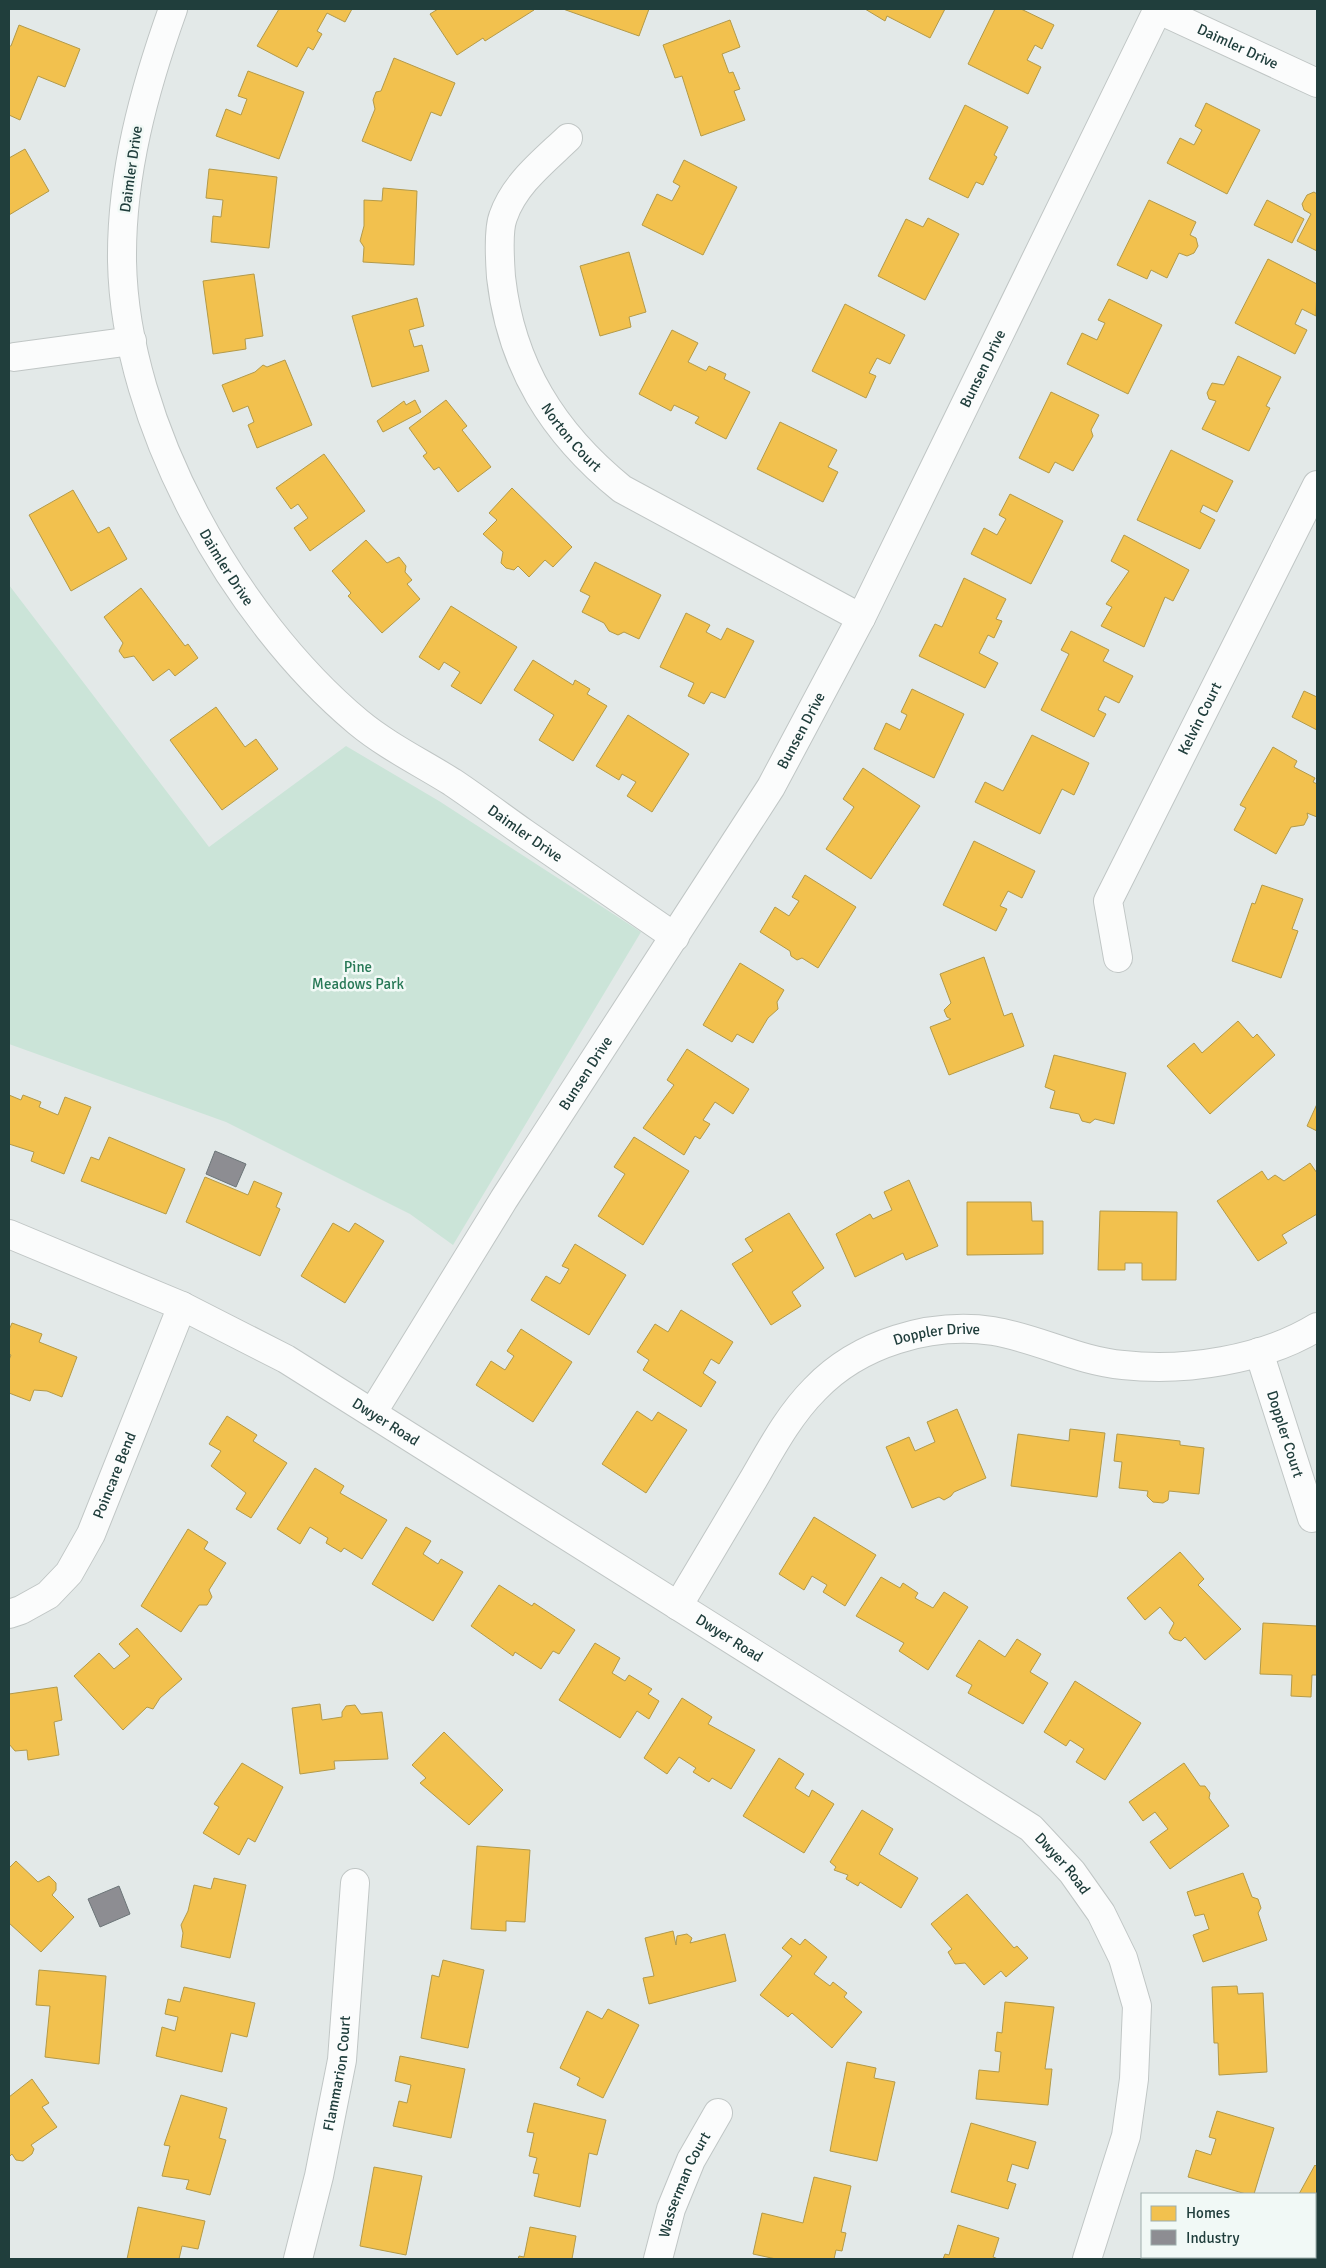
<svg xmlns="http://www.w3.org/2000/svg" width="1326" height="2268" font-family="Signika,sans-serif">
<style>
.green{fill:#cbe4d8}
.homes{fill:#f2c14e;stroke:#b39a49}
.industry{fill:#8d8d92;stroke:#6c7578}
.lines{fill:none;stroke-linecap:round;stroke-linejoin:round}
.minor-casing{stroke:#c0c6c5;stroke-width:30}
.minor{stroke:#fbfcfc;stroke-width:28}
.labels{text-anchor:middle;stroke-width:5;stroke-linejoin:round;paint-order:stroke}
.street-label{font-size:15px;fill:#203e3c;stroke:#f1f9f6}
.park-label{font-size:15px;fill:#277856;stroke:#f1f9f6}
</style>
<rect width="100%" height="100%" fill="#e3e9e8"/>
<!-- green -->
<path class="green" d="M9 585 209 847 346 746 439 801 641 932 453 1245 410 1214 226 1122 9 1044Z"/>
<!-- homes -->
<g class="homes">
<path d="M279 9H352L345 22 327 13 317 31 322 34 313 50 308 47 297 67 257 46Z"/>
<path d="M438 9H533L534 10 485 41 483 38 457 55 430 14Z"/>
<path d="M563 9H649L639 36Z"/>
<path d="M865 9H945L930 38 887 16 885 21Z"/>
<path d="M995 9H1021L1054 25 1042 49 1035 45 1027 60 1041 67 1028 94 968 64Z"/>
<path d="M730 20 740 47 722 54 729 73 733 72 740 89 734 91 745 120 701 136 682 76 675 78 663 45Z"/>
<path d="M19 25 80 49 65 87 38 76 20 120 9 115V46H11Z"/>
<path d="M394 58 455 83 441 116 431 112 411 161 362 141 375 109 373 100 376 92 381 91Z"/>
<path d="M248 71 304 92 279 159 216 136 226 109 241 115 247 99 238 96Z"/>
<path d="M1206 103 1260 130 1227 194 1167 163 1180 138 1194 145 1202 130 1195 126Z"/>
<path d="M965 105 1008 127 994 155 997 157 983 185 976 182 968 198 929 179Z"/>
<path d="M25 149 49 191 9 215V158Z"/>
<path d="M684 160 737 187 703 255 642 225 657 194 672 201 680 186 673 182Z"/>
<path d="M209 169 277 177 269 248 211 242 213 216 221 217 223 200 206 198Z"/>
<path d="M383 188 417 191 414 265 363 262 364 247 360 241 364 226V200L382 201Z"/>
<path d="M1314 192 1317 194V251L1297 241 1311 214 1304 210 1302 204 1307 195Z"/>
<path d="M1149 200 1196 222 1190 235 1196 238 1198 246 1194 253 1187 256 1179 253 1167 278 1151 270 1147 279 1117 265Z"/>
<path d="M1267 200 1304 219 1292 243 1254 225Z"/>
<path d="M928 218 959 234 925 300 878 276 906 219 923 227Z"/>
<path d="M629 252 646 312 629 317 631 327 600 336 580 266Z"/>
<path d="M1268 259 1317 284 1316 316 1302 309 1295 324 1307 330 1295 354 1235 323Z"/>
<path d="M254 274 263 336 245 339 246 349 213 354 203 281Z"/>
<path d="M417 298 424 326 409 330 414 347 422 345 429 371 372 387 352 316Z"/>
<path d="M1109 299 1162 325 1128 394 1067 364 1082 333 1097 340 1105 323 1098 320Z"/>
<path d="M845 304 905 335 890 364 877 358 869 373 876 376 866 398 812 371Z"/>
<path d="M672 330 698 343 688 362 706 371 709 366 726 374 724 379 750 392 726 439 695 423 699 417 674 405 671 411 639 394Z"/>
<path d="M1238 356 1281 377 1266 406 1270 408 1249 451 1202 429 1216 401 1209 399 1207 393 1212 383 1224 385Z"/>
<path d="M285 360 312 425 257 448 248 425 254 422 248 406 233 412 222 385 255 372 263 365 267 367Z"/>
<path d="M1051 392 1099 415 1091 430 1093 436 1073 471 1055 462 1049 473 1019 458Z"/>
<path d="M415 400 421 412 383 432 377 421 404 401 406 405Z"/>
<path d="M446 400 467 426 462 430 491 467 458 492 439 467 434 470 423 456 427 453 409 428Z"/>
<path d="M780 422 837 450 828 467 838 472 823 502 757 469Z"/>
<path d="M1171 450 1233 481 1217 512 1203 505 1200 512 1215 520 1200 549 1137 520Z"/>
<path d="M324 454 365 511 310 551 294 528 308 518 298 504 291 509 276 488Z"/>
<path d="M512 488 572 547 553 567 545 560 529 577 518 566 514 570 506 568 501 563 503 552 483 534 497 520 489 513Z"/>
<path d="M73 490 98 533 109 527 127 559 71 591 29 515Z"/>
<path d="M1010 494 1063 521 1031 584 971 554 984 528 997 535 1006 519 999 515Z"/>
<path d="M1124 535 1189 570 1173 601 1165 597 1144 647 1101 626 1112 607 1106 604 1129 571 1111 561Z"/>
<path d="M366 540 387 563 399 557 406 566 405 572 412 580 407 584 420 599 382 633 348 596 351 593 332 571Z"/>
<path d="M595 562 661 595 639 639 624 632 618 635 609 631 604 623 582 612 590 596 580 591Z"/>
<path d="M964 578 1006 599 996 619 1002 621 994 638 988 635 979 653 998 663 985 688 919 656 935 624 942 627Z"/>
<path d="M141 588 185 646 188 644 198 658 175 676 169 669 153 681 134 656 124 658 119 651 123 643 104 617Z"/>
<path d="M451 606 517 647 481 704 451 686 460 672 444 662 439 670 419 657Z"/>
<path d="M686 613 710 625 706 632 721 640 727 628 754 641 725 698 711 692 704 704 688 696 694 683 660 667Z"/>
<path d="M1071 631 1109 650 1103 661 1133 676 1119 703 1105 696 1098 710 1106 714 1094 737 1041 710 1069 654 1061 650Z"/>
<path d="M533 660 573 685 575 680 590 689 587 694 607 706 573 761 539 740 554 715 514 690Z"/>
<path d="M912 689 964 714 934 778 874 749 886 723 900 730 907 715 901 712Z"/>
<path d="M1304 691 1317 697V730L1292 717Z"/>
<path d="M216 707 245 747 256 739 278 769 222 810 170 740Z"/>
<path d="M628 715 689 754 652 812 627 796 636 782 622 774 619 780 596 766Z"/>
<path d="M1032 735 1089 763 1074 795 1062 789 1040 834 975 802 985 782 1003 791Z"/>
<path d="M1273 747 1297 761 1294 767 1315 778 1313 782 1317 784V817L1307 813 1308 817 1304 825 1291 827 1276 854 1234 830 1246 808 1240 805Z"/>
<path d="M863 768 920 806 871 879 826 849 854 807 843 799Z"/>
<path d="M974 841 1035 871 1022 898 1008 891 1000 906 1007 909 996 931 943 905Z"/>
<path d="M805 875 856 907 818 968 802 958 797 960 791 956 790 951 760 932 775 907 789 916 799 901 792 897Z"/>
<path d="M1262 885 1303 899 1292 929 1298 931 1281 978 1232 961 1252 903 1255 904Z"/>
<path d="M984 957 1004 1016 1012 1013 1024 1046 949 1075 930 1027 951 1019 947 1017 944 1010 951 1003 940 974Z"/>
<path d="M740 963 784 990 777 1002 778 1009 768 1018 753 1043 737 1034 732 1042 703 1025Z"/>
<path d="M1238 1021 1253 1038 1257 1034 1275 1055 1210 1114 1167 1066 1194 1043 1202 1053Z"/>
<path d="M687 1049 749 1089 733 1114 715 1102 703 1120 710 1124 700 1139 695 1136 684 1155 643 1128 674 1085 667 1080Z"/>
<path d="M1054 1055 1126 1073 1114 1124 1095 1119 1090 1123 1082 1121 1079 1114 1050 1108 1055 1091 1045 1087Z"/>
<path d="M9 1095 21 1100 23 1095 41 1102 39 1107 58 1115 65 1097 91 1107 64 1174 31 1161 34 1152 9 1144Z"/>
<path d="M1317 1104V1131L1307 1126Z"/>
<path d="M109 1137 185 1169 166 1214 81 1181 91 1157 99 1160Z"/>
<path d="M634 1137 689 1171 643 1245 598 1216 625 1174 614 1167Z"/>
<path d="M1310 1163 1317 1173V1214L1282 1235 1287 1243 1258 1261 1217 1201 1262 1171 1268 1180 1275 1175 1284 1181Z"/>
<path d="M205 1177 248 1195 254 1181 282 1193 276 1207 280 1209 260 1256 186 1222Z"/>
<path d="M909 1180 938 1246 906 1260 903 1253 855 1277 836 1234 870 1214 873 1219 892 1210 884 1192Z"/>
<path d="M967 1202H1031L1032 1221H1043V1254L967 1255Z"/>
<path d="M1100 1211 1177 1212 1176 1280H1142V1263H1125V1270H1098Z"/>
<path d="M789 1213 824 1268 792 1292 801 1306 771 1325 732 1264 753 1251 745 1239Z"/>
<path d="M333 1223 349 1232 355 1223 384 1241 345 1303 301 1276Z"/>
<path d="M575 1244 626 1275 589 1335 531 1300 546 1276 560 1284 569 1269 562 1266Z"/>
<path d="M681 1310 733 1342 719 1364 711 1359 703 1373 716 1382 701 1407 643 1370 649 1360 637 1352 655 1324 668 1332Z"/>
<path d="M12 1323 42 1334 39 1342 77 1357 62 1397 47 1391 34 1390 30 1401 9 1393V1360L11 1355 9 1354V1330Z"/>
<path d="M521 1329 572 1362 533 1422 476 1385 491 1361 505 1370 514 1356 507 1351Z"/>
<path d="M957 1409 986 1478 954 1492 951 1496 944 1500 939 1497 912 1508 886 1447 909 1437 915 1451 935 1442 927 1422Z"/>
<path d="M637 1411 652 1421 658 1412 687 1430 646 1493 602 1464Z"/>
<path d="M227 1416 257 1435 253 1441 287 1463 251 1518 236 1509 246 1493 211 1466 221 1451 209 1444Z"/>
<path d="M1070 1429 1105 1433 1097 1497 1011 1486 1018 1434 1069 1441Z"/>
<path d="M1117 1434 1180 1441V1445L1204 1448 1199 1494 1169 1491 1168 1500 1163 1503 1153 1502 1147 1496 1148 1491 1119 1488 1122 1462 1114 1461Z"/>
<path d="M315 1468 344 1486 340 1493 387 1520 362 1559 344 1548 341 1552 326 1543 328 1538 310 1527 300 1544 277 1529Z"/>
<path d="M814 1517 876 1555 845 1606 823 1592 827 1585 812 1576 804 1590 779 1574Z"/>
<path d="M406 1527 431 1541 423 1554 438 1564 441 1559 463 1572 433 1621 372 1584Z"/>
<path d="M188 1529 208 1542 204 1549 226 1563 209 1590 212 1597 207 1605H199L181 1632 141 1606Z"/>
<path d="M1180 1552 1204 1579 1198 1585 1241 1629 1205 1660 1185 1637 1181 1641 1174 1639 1169 1633 1174 1623 1160 1607 1145 1620 1127 1598Z"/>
<path d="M881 1577 900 1588 903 1583 918 1593 915 1598 933 1608 944 1592 968 1607 928 1670 899 1651 904 1643 856 1616Z"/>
<path d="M499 1585 532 1606 534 1603 575 1630 559 1654 553 1651 541 1669 515 1652 513 1656 471 1626Z"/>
<path d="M1263 1623 1317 1626V1675H1312L1311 1697 1291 1696 1292 1675 1260 1674Z"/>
<path d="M137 1628 182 1679 160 1698 153 1709 147 1707 123 1730 74 1676 99 1653 114 1669 130 1656 119 1644Z"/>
<path d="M1017 1639 1041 1654 1030 1672 1048 1683 1023 1724 968 1693 972 1685 956 1676 979 1640 1005 1657Z"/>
<path d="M595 1643 620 1658 612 1673 625 1681 629 1675 652 1689 648 1694 659 1701 649 1719 637 1711 620 1738 559 1700Z"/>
<path d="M1075 1681 1141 1723 1105 1780 1076 1762 1084 1749 1070 1740 1066 1746 1044 1732Z"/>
<path d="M57 1687 62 1720 54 1722 59 1755 28 1760 27 1750 15 1751 9 1744V1694Z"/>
<path d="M682 1698 712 1717 708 1724 755 1750 731 1789 712 1778 709 1782 693 1772 696 1768 679 1757 667 1774 644 1758Z"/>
<path d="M320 1704 322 1720 342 1717V1712L346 1706 355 1705 361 1714 382 1712 388 1759 334 1761 335 1769 300 1774 292 1708Z"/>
<path d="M444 1732 503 1790 469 1825 420 1783 426 1778 412 1765Z"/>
<path d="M779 1758 804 1774 795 1788 809 1797 812 1790 834 1804 804 1853 743 1816Z"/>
<path d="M242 1763 283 1787 255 1842 248 1838 239 1855 203 1833 219 1807 214 1804Z"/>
<path d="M1184 1763 1200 1786H1205L1210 1793 1209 1798 1229 1826 1170 1869 1150 1842 1168 1829 1155 1812 1143 1821 1129 1802Z"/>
<path d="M862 1810 893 1829 879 1854 918 1878 901 1908 860 1882 858 1886 846 1879 848 1875 834 1870 836 1867 830 1862Z"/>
<path d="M477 1846 530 1850 525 1922 506 1921V1931L471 1929Z"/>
<path d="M16 1861 38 1882 49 1876 56 1883V1890L52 1895 74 1917 41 1952 9 1923V1868Z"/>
<path d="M1243 1873 1252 1897 1258 1899 1261 1908 1258 1913 1267 1940 1203 1962 1193 1935 1209 1929 1204 1914 1195 1916 1187 1892Z"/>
<path d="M214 1878 246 1885 230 1958 181 1947 183 1933 181 1925 188 1911 194 1885 211 1889Z"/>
<path d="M967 1894 1014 1948 1017 1946 1028 1958 1006 1977 1001 1971 984 1985 965 1963 955 1964 948 1952 952 1949 931 1924Z"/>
<path d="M673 1931 676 1945 677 1936 687 1934 692 1938 690 1943 725 1934 736 1981 649 2004 643 1978 654 1976 645 1938Z"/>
<path d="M791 1938 800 1945 805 1939 827 1957 814 1974 830 1986 833 1982 847 1993 844 1997 862 2012 832 2048 792 2013 788 2017 760 1995 792 1956 782 1948Z"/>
<path d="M443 1960 484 1970 468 2048 421 2038 432 1975 439 1977Z"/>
<path d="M39 1970 106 1976 99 2064 45 2057 50 2006 36 2005Z"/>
<path d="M1237 1986 1238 1994 1263 1993 1267 2072 1219 2075 1218 2043H1214L1212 1987Z"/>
<path d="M184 1987 255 2003 247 2037 231 2033 222 2072 156 2056 162 2027 175 2031 178 2017 165 2014 168 1999 180 2002Z"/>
<path d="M1005 2002 1054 2007 1045 2069H1052L1048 2105 976 2099 979 2070 999 2072 1001 2052 995 2051 997 2032 1002 2033Z"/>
<path d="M608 2009 639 2025 603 2098 577 2085 580 2078 560 2068 587 2011 602 2019Z"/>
<path d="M400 2056 465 2069 451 2138 393 2126 399 2101 407 2103 411 2085 395 2081Z"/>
<path d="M847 2062 876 2068 874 2078 895 2082 877 2161 830 2151Z"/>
<path d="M32 2079 49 2103 42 2107 57 2127 31 2145 34 2149 32 2154 23 2161 16 2160 12 2154 9 2157V2097Z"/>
<path d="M181 2095 227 2108 219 2138 226 2140 210 2195 186 2189 189 2180 162 2176 170 2146 164 2145Z"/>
<path d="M534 2103 606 2120 597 2155 589 2153 580 2207 534 2196 539 2174 533 2173 537 2158 529 2156 534 2133 527 2132Z"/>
<path d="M1217 2111 1274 2128 1254 2194H1246L1188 2177 1196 2150 1211 2155 1216 2139 1209 2137Z"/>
<path d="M971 2123 1036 2142 1028 2169 1012 2164 1007 2181 1016 2184 1008 2209 951 2192Z"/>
<path d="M1315 2165 1317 2167V2195L1315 2199V2194H1299Z"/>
<path d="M374 2167 422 2176 406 2255 360 2246Z"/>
<path d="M814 2177 851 2186 841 2232 846 2233 842 2251 836 2250 834 2259H776L753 2254 762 2213 803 2223Z"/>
<path d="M138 2207 205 2221 198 2249 182 2246 179 2259H127Z"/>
<path d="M958 2225 999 2238 993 2257 998 2259H943L945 2254 949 2255Z"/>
<path d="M1315 2225 1317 2227V2259H1281L1283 2257H1315Z"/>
<path d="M530 2227 576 2236 572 2259H518L519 2256 524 2257Z"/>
<path d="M1149 2257H1231L1230 2259H1148Z"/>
</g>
<!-- industry -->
<g class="industry">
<path d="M215 1151 246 1164 236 1187 206 1174Z"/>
<path d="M119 1886 130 1914 100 1927 88 1899Z"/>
</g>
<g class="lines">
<!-- minor casing -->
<g class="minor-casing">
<g id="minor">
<path id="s1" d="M173 9C144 90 121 174 122 261 125 425 234 618 358 722 387 746 420 762 452 782 476 798 500 816 524 833 574 867 624 902 675 937"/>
<path id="s2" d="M1157 9 1317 83"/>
<path id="s3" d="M568 138C544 161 514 184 503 217 498 230 500 263 501 277 511 366 553 433 622 489L861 618"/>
<path d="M14 357 132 341"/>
<path id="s4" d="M1118 958 1108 901 1317 485"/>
<path id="s5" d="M9 1234 182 1306 286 1359 1031 1828 1072 1872 1101 1913 1123 1958 1137 2006 1134 2079 1126 2136 1087 2259"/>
<path id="s6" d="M1259 1352 1312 1518"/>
<path id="s7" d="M373 1412 504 1199 771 787 861 618 1158 9"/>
<path id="s8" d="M678 1606C703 1564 728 1522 753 1480 771 1449 789 1415 815 1389 859 1343 930 1322 993 1331 1037 1338 1078 1361 1123 1365 1185 1372 1263 1360 1317 1327"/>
<path id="s9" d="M9 1614 21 1610 48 1595 69 1573 91 1534 182 1306"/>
<path id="s10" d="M298 2259 319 2176 342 2060 355 1883"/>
<path id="s11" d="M658 2259 671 2209 691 2160 718 2113"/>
</g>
</g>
<!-- minor -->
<use href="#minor" class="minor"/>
</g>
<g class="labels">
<!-- street labels -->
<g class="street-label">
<text dy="5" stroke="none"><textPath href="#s2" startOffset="89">Daimler Drive</textPath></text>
<text transform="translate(131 169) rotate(-82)" y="5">Daimler Drive</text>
<text dy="5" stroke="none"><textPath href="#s7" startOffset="1210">Bunsen Drive</textPath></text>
<text dy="5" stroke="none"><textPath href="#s3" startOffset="342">Norton Court</textPath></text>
<text dy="5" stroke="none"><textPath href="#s1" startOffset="586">Daimler Drive</textPath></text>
<text dy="5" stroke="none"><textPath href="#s4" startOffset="262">Kelvin Court</textPath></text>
<text dy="5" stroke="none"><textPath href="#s7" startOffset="805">Bunsen Drive</textPath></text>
<text dy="5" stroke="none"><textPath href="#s1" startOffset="991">Daimler Drive</textPath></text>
<text dy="5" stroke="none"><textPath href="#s7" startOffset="400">Bunsen Drive</textPath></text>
<text dy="5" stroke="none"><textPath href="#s8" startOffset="394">Doppler Drive</textPath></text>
<text dy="5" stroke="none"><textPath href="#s5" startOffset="422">Dwyer Road</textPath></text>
<text dy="5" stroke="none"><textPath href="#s6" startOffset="86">Doppler Court</textPath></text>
<text dy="5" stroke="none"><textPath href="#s9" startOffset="182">Poincare Bend</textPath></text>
<text dy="5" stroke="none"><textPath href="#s5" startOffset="828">Dwyer Road</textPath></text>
<text dy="5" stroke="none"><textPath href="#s5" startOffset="1232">Dwyer Road</textPath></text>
<text dy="5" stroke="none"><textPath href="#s10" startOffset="190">Flammarion Court</textPath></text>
<text dy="5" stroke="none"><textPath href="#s11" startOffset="79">Wasserman Court</textPath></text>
</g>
<!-- park labels -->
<g class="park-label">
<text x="358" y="972">Pine<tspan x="358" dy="17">Meadows Park</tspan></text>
</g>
</g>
<!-- border -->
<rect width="1326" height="2268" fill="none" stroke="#203e3c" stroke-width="20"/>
<!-- legend -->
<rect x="1141" y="2193" width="175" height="65" fill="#f1f9f6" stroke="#9daeac"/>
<rect x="1151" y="2206" width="25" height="15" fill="#f2c14e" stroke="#9daeac"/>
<text x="1186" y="2218" font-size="15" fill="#203e3c">Homes</text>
<rect x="1151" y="2230" width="25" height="15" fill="#8d8d92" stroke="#9daeac"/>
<text x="1186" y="2243" font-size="15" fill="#203e3c">Industry</text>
</svg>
